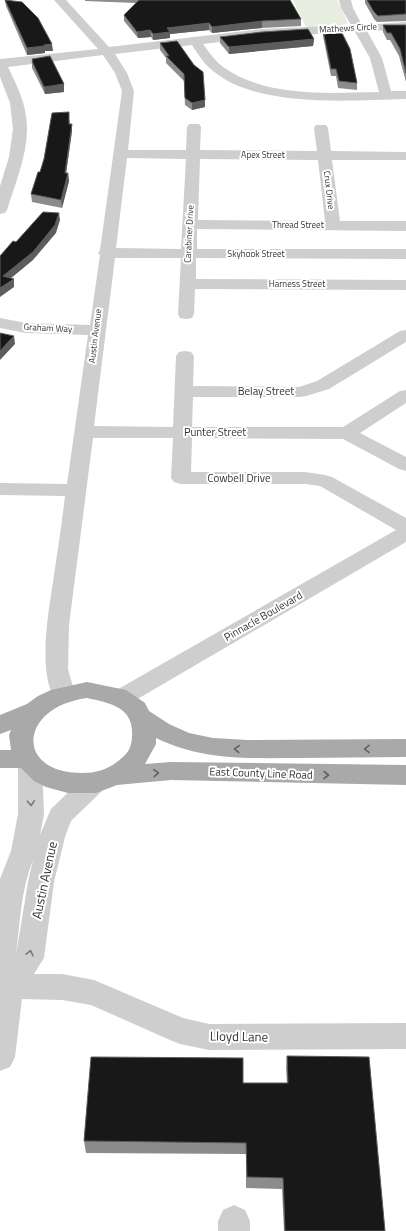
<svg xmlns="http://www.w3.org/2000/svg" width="406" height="1231" font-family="'Titillium Web',sans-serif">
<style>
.green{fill:#e8eedf}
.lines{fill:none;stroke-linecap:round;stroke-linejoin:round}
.minor{fill:#cecece;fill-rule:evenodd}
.major{fill:#a9a9a9;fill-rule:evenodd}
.wall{fill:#8c8c8c}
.shaded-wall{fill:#5d5d5d}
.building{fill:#181818;stroke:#5d5d5d}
.oneway{stroke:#616161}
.oneway2{stroke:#787878}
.labels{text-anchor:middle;stroke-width:4;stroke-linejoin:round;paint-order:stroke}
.far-street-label{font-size:9px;fill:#313131;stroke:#fff}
.street-label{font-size:11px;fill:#313131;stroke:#fff}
.near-street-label{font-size:13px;fill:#313131;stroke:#fff}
</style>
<rect width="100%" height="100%" fill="#fff"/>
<!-- green -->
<path class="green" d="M293 0H337L348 23 343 25 306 27Z"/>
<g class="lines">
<!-- minor -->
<g class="minor">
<path d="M54 0H66L109 47 262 29 351 25 341 8 339 0H351L353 8 362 25 406 22V30L367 31 382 58 391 91H406V99C350 100 259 109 213 71 204 64 198 54 192 45L115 54 127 73 134 91 128 150H186L187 127 189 124H199L201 127 200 150 317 151 314 128 316 125H326L328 128 331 151 406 152V160H332L340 221H406V231L197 229V249H406V259L196 258V279L406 280V290L195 289 194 314 192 318 186 319 180 318 178 314 181 258H115L94 426 173 427 176 356 179 352 185 351 191 352 194 356 193 386 299 387 317 381 400 331 406 330V342L329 389 306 396 300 397H193L192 427H343L400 391 406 390V403L360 433 406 457V471L399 469 343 439 192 438 191 472H305L325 475 332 477 406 518V542L129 704 121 707 113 704 109 698 113 692 396 530 320 486 305 484H181L174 482 171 478 173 438H93L69 625 68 669 75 694 71 700 63 702 55 700C37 669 49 610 54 575 58 549 62 522 65 496L0 495V483L67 484 88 335 26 333 0 328V318L26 323 90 325 100 255 98 253 100 250 122 91 115 73 103 55 8 67C15 82 24 99 26 116 31 148 16 180 7 210L5 213 0 214V186L9 157 13 129 10 103 0 77V59L98 49ZM355 32 370 58 379 92C328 93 267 98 223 67 215 61 209 52 203 44L262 37ZM127 158 186 159 181 249 116 248ZM200 159 318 160 325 221 198 220Z"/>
<path d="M30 755 39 757 42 764 44 814 40 835 51 809 85 776 94 773 103 776 106 783 103 790 71 821 65 837 54 882 44 958 34 974H62L94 980 183 1018 209 1024 406 1023V1049L209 1050 180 1044 170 1040 91 1005 62 1000 22 999 15 1057 10 1067 0 1071V879L11 851 18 814V764L21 757ZM33 860 28 882 16 955C20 922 21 890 33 860Z"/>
<path d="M234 1205 245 1210 250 1221V1231H218V1221L223 1210Z"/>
</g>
<!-- major -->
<path class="major" d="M87 682 126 690 145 703 149 711 169 724 189 733 213 738 248 740 406 739V757C370 757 335 758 299 758 247 758 204 761 156 738V744L145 764 171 762 406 765V785L171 780 117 785 96 793H68L46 787 34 781 21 768H0V750H11L9 735 11 730 0 734V715L27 704 38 696 51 690ZM87 698C110 703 134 707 132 736 132 743 130 750 125 755 112 768 99 773 82 773 14 773 19 707 87 698Z"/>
</g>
<!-- wall -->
<g class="wall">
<path d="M5 0 53 51H45V53L27 55 6 6Z"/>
<path d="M85 0H290L301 19V26L262 28 212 33 209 30 170 34V38L153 40 151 37 138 38 124 21V15L136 3 85 1Z"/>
<path d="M365 0H406V21L377 22 374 19 365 3Z"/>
<path d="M383 25H406V82L399 56 390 40H387L383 32Z"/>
<path d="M323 30 357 83V90L338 88 336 76H331L323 36Z"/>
<path d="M220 37 314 39 313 46 229 54 220 43Z"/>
<path d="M160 43 205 100V107L192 110 185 105 184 81 166 63V58L160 50Z"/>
<path d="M32 59 64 92 45 94 32 68Z"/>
<path d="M70 120V124L72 131 66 173H68L69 181 62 208 32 202 31 194 40 172Z"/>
<path d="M287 1056 385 1231H284L282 1189 246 1188V1154L86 1153 84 1141 243 1083H287L286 1068Z"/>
</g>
<!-- shaded-wall -->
<g class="shaded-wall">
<path d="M262 21V28L212 33V27Z"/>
<path d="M209 23V30L170 34V38L153 40V34L167 28Z"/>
<path d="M150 30 151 37 138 38 137 32Z"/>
<path d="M314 39 313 46 229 54V47Z"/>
<path d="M52 44 53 51H45V53L27 55V48L44 45Z"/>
<path d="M64 84V92L45 94 44 87Z"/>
<path d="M205 100V107L192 110V103Z"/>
<path d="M72 124V131L65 181V173Z"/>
<path d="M68 173 69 181 62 208 61 200Z"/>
<path d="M59 213 60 220 56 233 33 260 4 284 3 276Z"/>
<path d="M14 279V287L0 297V288Z"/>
<path d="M14 336 15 344 0 360V351Z"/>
</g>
<!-- building -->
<g class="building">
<path d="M5 0 22 2 38 18 52 44 44 45V46L27 48Z"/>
<path d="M139 0H290L301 19 262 21 212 27 209 23 167 28 170 32 153 34 150 30 137 32 124 15Z"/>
<path d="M367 0H406V14L378 16 374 12Z"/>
<path d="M383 25H406V73L400 49 391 33H387Z"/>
<path d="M308 29 314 39 229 47 220 37 262 32Z"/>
<path d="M340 29 350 49 357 83 339 81 336 69H331L323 30Z"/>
<path d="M177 41 194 65 203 72 205 100 192 103 185 98 184 74 166 56H169L160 43Z"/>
<path d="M50 56 64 84 44 87 32 61H33L32 59Z"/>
<path d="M69 112V124H72L65 173H68L61 200 31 194 38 172H40L44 159 52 113Z"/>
<path d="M43 212 59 213 55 225 33 252 3 276 14 279 0 288V256L13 241 16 242Z"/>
<path d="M0 333 14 336 0 351Z"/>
<path d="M287 1056 369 1057 385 1231H285L283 1178 247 1177 246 1143 84 1141 91 1057 243 1058V1083H288Z"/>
</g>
<!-- one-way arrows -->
<defs><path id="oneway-chevron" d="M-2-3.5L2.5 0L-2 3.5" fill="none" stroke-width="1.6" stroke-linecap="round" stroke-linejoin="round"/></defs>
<g class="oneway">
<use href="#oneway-chevron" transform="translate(237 749) rotate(-177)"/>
<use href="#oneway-chevron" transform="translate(367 749) rotate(179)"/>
<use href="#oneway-chevron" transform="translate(156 773) rotate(-4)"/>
<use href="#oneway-chevron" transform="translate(326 775)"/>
</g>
<g class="oneway2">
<use href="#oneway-chevron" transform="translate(31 803) rotate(87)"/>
<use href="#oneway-chevron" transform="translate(30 953) rotate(-77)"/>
</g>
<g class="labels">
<!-- far-street labels -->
<g class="far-street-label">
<text transform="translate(348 28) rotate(-3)" y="3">Mathews Circle</text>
<text x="263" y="158">Apex Street</text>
<text transform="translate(329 190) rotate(83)" y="3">Crux Drive</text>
<text x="298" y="228">Thread Street</text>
<text transform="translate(189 234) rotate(-87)" y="3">Carabiner Drive</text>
<text x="256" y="257">Skyhook Street</text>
<text x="297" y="287">Harness Street</text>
<text transform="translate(48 328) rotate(3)" y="3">Graham Way</text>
<text transform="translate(95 336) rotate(-83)" y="3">Austin Avenue</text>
</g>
<!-- street labels -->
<g class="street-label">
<text x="266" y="395">Belay Street</text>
<text x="215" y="436">Punter Street</text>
<text x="239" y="482">Cowbell Drive</text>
<text transform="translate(263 616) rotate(-30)" y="4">Pinnacle Boulevard</text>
<text transform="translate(261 773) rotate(2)" y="4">East County Line Road</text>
</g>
<!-- near-street labels -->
<g class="near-street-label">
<text transform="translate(44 880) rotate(-78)" y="5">Austin Avenue</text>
<text transform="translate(239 1036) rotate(1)" y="5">Lloyd Lane</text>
</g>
</g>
</svg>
